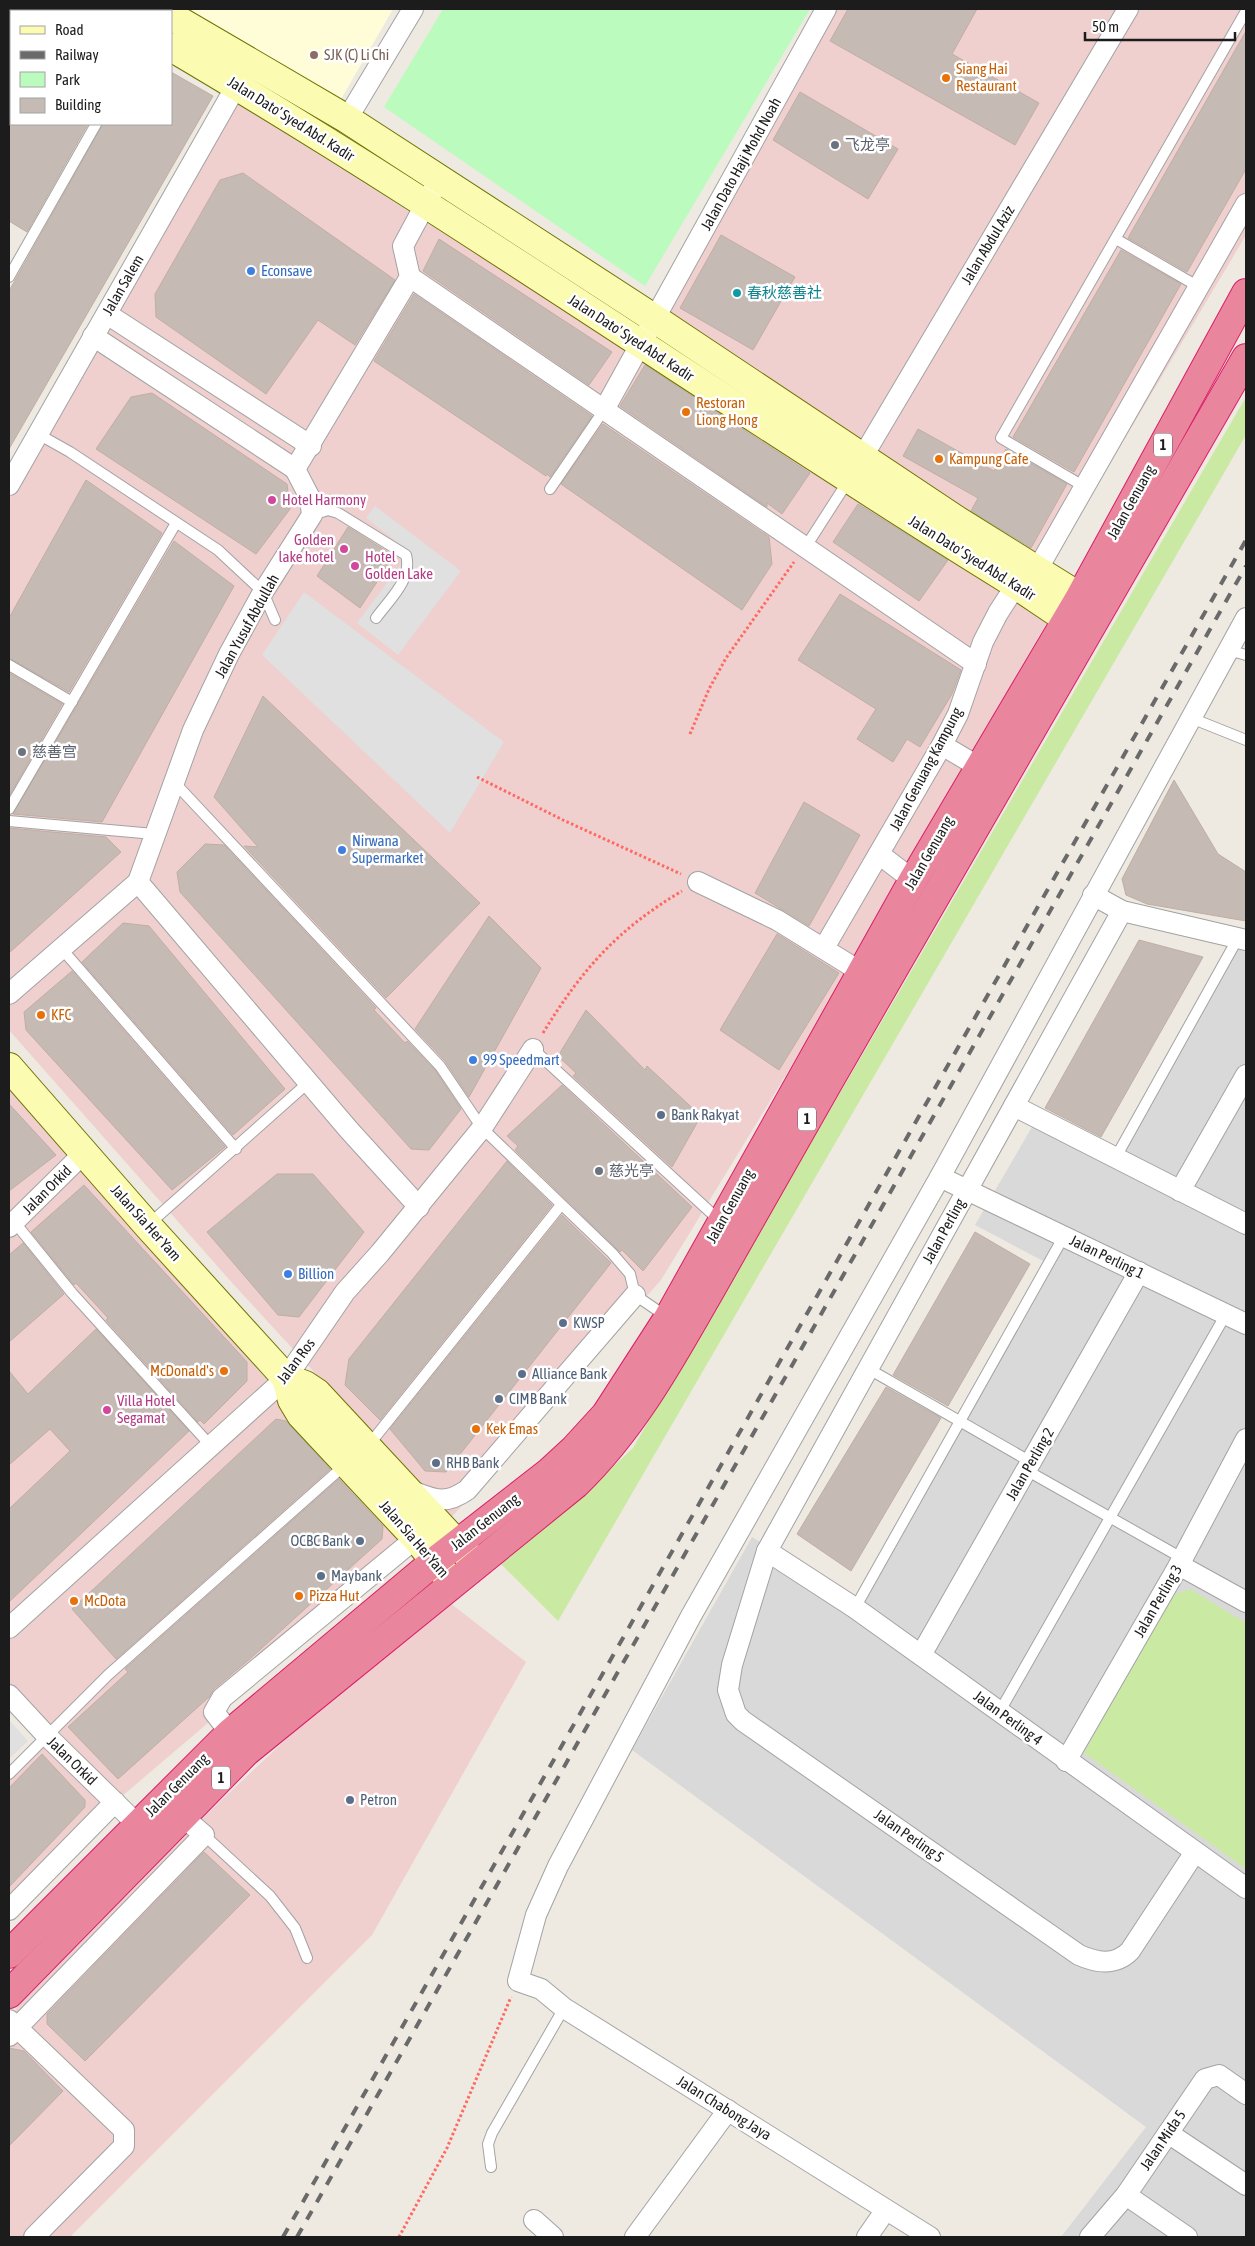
<svg xmlns="http://www.w3.org/2000/svg" width="1255" height="2246" font-family="'Asap Condensed','Noto Sans SC',sans-serif">
<style>
.residential{fill:#dad9d9}
.commercial{fill:#f0cfcf}
.education{fill:#fffdd8}
.grass{fill:#caeaa4}
.park{fill:#bbfbbd}
.parking{fill:#e0e0e0}
.building{fill:#c5bbb4;stroke:#c0aea3}
.lines{fill:none;stroke-linecap:round;stroke-linejoin:round}
.lane-casing{stroke:#a3a3a3;stroke-width:12}
.street-casing{stroke:#a3a3a3;stroke-width:22}
.secondary-casing{stroke:#6e7401;stroke-width:30}
.highway-casing{stroke:#db1e69;stroke-width:30}
.path{stroke:#fe6a62;stroke-width:3;stroke-dasharray:2.5 2.5;stroke-linecap:butt}
.lane{stroke:#fff;stroke-width:10}
.street{stroke:#fff;stroke-width:20}
.secondary{stroke:#fbfbb1;stroke-width:28}
.highway{stroke:#e9859d;stroke-width:28}
.rail{stroke:#6a6a6a;stroke-width:4;stroke-dasharray:10 10;stroke-linecap:butt}
.education-dot{fill:#8d6e63;stroke:#fff;stroke-width:2}
.food-dot{fill:#e8710a;stroke:#fff;stroke-width:2}
.worship-dot{fill:#6b7280;stroke:#fff;stroke-width:2}
.shop-dot{fill:#3f7fe0;stroke:#fff;stroke-width:2}
.culture-dot{fill:#0f9aa8;stroke:#fff;stroke-width:2}
.hotel-dot{fill:#d1479c;stroke:#fff;stroke-width:2}
.service-dot{fill:#5c6f8a;stroke:#fff;stroke-width:2}
.labels{text-anchor:middle;stroke-width:5;stroke-linejoin:round;paint-order:stroke}
.shield{fill:#fff;stroke:#606060;stroke-width:1}
.shield-label{font-size:14px;font-weight:bold;fill:#1c1c1c}
.education-label{font-size:15px;fill:#785e54;stroke:#fff;text-anchor:start}
.food-label{font-size:15px;fill:#c56008;stroke:#fff;text-anchor:start}
.street-label{font-size:15px;fill:#1c1c1c;stroke:#fff}
.worship-label{font-size:15px;fill:#5b616d;stroke:#fff;text-anchor:start}
.shop-label{font-size:15px;fill:#366cbe;stroke:#fff;text-anchor:start}
.culture-label{font-size:15px;fill:#0d838f;stroke:#fff;text-anchor:start}
.hotel-label{font-size:15px;fill:#b23c85;stroke:#fff;text-anchor:start}
.service-label{font-size:15px;fill:#4e5e75;stroke:#fff;text-anchor:start}
</style>
<rect width="100%" height="100%" fill="#eee9e1"/>
<!-- residential -->
<path class="residential" d="M1246 926V2237H1061L1146 2127 632 1750 752 1537 854 1600 1045 1262 975 1225 1036 1120 1116 1157Z"/>
<!-- commercial -->
<g class="commercial">
<path d="M835 9H1246V235L1050 564 825 420 666 312Z"/>
<path d="M237 103 629 350 1047 622 809 1037 661 1280 450 1519 234 1285 9 1030V499L142 265Z"/>
<path d="M9 1088 268 1381 411 1550 121 1797 9 1687Z"/>
<path d="M450 1603 526 1662 372 1935 70 2237H9V2016L210 1811 336 1692Z"/>
<path d="M39 1737 114 1812 9 1920V1768Z"/>
</g>
<!-- education -->
<path class="education" d="M183 9H393L340 101Z"/>
<!-- grass -->
<g class="grass">
<path d="M1246 397V435L558 1621 498 1561 580 1498 633 1448Z"/>
<path d="M1190 1589 1246 1623V1869L1084 1753 1170 1596Z"/>
</g>
<!-- park -->
<path class="park" d="M443 9H810L645 286 384 107Z"/>
<!-- parking -->
<g class="parking">
<path d="M375 506 461 571 398 655 357 623 410 552 366 518Z"/>
<path d="M304 592 504 742 450 833 262 655Z"/>
<path d="M9 1720 28 1741 9 1759Z"/>
</g>
<!-- building -->
<g class="building">
<path d="M848 9H977L952 54 1039 103 1015 145 830 41Z"/>
<path d="M1246 31V169L1187 272 1128 238Z"/>
<path d="M171 72 213 96 9 449V291L103 124H171Z"/>
<path d="M800 92 898 149 868 199 773 140Z"/>
<path d="M9 124H88L27 232 9 221Z"/>
<path d="M243 173 395 280 355 345 318 320 266 394 156 317 155 294 220 180Z"/>
<path d="M721 235 795 277 753 350 680 308Z"/>
<path d="M439 239 612 352 589 385 423 271Z"/>
<path d="M1121 250 1181 284 1074 472 1013 437Z"/>
<path d="M414 294 592 416 550 477 547 474 546 476 374 361Z"/>
<path d="M645 365 810 473 782 514 767 503V507L620 406Z"/>
<path d="M152 393 287 484 290 509 256 554 96 449 131 397Z"/>
<path d="M603 424 769 537 772 564 742 610 561 484Z"/>
<path d="M918 429 994 471 1006 449 1067 484 1031 548 971 511 978 498 903 456Z"/>
<path d="M86 480 162 533 69 692 9 658V618Z"/>
<path d="M858 504 948 560 919 601 833 542Z"/>
<path d="M348 527 394 556 360 608 317 576Z"/>
<path d="M174 541 234 586 102 822 13 814Z"/>
<path d="M840 594 961 670 952 694 920 747 907 739 893 762 857 739 876 709 798 660Z"/>
<path d="M9 673 62 704 9 796Z"/>
<path d="M263 696 480 903 386 998 244 846 258 847 214 797Z"/>
<path d="M1174 780 1218 854 1246 872V921L1147 904 1126 895 1122 879Z"/>
<path d="M804 802 860 835 809 926 755 893Z"/>
<path d="M9 828 106 837 121 852 9 953Z"/>
<path d="M205 844 224 845 376 1008 374 1010 405 1043 407 1041 435 1070 461 1109 429 1150 411 1149 180 892 177 872Z"/>
<path d="M489 916 541 968 469 1097 445 1061 415 1029Z"/>
<path d="M123 923 149 926 285 1089 233 1135 82 962Z"/>
<path d="M777 934 839 973 779 1070 720 1030Z"/>
<path d="M1139 940 1203 957 1101 1137 1045 1108Z"/>
<path d="M72 971 225 1147 172 1190 26 1030 24 1012Z"/>
<path d="M586 1010 645 1070 647 1066 701 1116 672 1167 573 1076 576 1073 558 1056Z"/>
<path d="M562 1085 692 1207 643 1271 622 1250 620 1252 515 1150 518 1146 507 1136Z"/>
<path d="M9 1104 56 1155 9 1191Z"/>
<path d="M507 1161 552 1205 380 1420 345 1385 349 1359Z"/>
<path d="M277 1174H313L364 1232 299 1317 278 1315 207 1232Z"/>
<path d="M84 1185 247 1362V1381L204 1424 200 1420 198 1422 106 1320 108 1318 76 1283 74 1285 31 1232Z"/>
<path d="M562 1215 611 1263 446 1472 425 1471 390 1429Z"/>
<path d="M975 1232 1030 1264 948 1406 893 1375Z"/>
<path d="M23 1243 64 1294 9 1342V1255Z"/>
<path d="M96 1329 189 1431 9 1602V1509L70 1451 50 1429 9 1465V1371L28 1394Z"/>
<path d="M886 1387 941 1418 851 1571 797 1534Z"/>
<path d="M276 1419 286 1421 330 1469 116 1659 72 1609Z"/>
<path d="M339 1479 383 1526 382 1539 251 1658 214 1689 209 1697 118 1779 68 1727 128 1672 125 1669Z"/>
<path d="M42 1754 85 1800V1807L9 1887V1788Z"/>
<path d="M204 1852 250 1895 85 2061 47 2024V2014Z"/>
<path d="M9 2048 24 2051 63 2091 9 2146Z"/>
</g>
<g class="lines">
<!-- lane casing -->
<g class="lane-casing">
<g id="lane">
<path d="M1116 239 1199 287"/>
<path d="M9 277 96 124"/>
<path d="M38 434 70 452 218 550 263 592 275 620"/>
<path d="M1085 487 1001 438 1246 11"/>
<path d="M550 489 604 410"/>
<path d="M312 515 328 510 338 513 406 555C413 579 389 600 376 618"/>
<path d="M805 548 848 481"/>
<path d="M1228 650 1246 655"/>
<path d="M9 665 72 702"/>
<path d="M1191 718 1246 740"/>
<path d="M174 782 440 1066 482 1128 612 1253 630 1274 635 1295 667 1317"/>
<path d="M9 809 176 523"/>
<path d="M9 821 154 834"/>
<path d="M61 948 236 1149"/>
<path d="M533 1049 720 1221"/>
<path d="M1116 1157 1238 938"/>
<path d="M12 1219 72 1293 211 1446"/>
<path d="M148 1225 310 1081"/>
<path d="M867 1368 1031 1462"/>
<path d="M368 1446 561 1205"/>
<path d="M1026 1470 1182 1558"/>
<path d="M855 1608 1064 1236"/>
<path d="M1000 1711 1226 1314"/>
<path d="M9 1774 108 1675 346 1464"/>
<path d="M204 1835 270 1896 295 1928 307 1958"/>
<path d="M491 2167 488 2144 492 2133 564 2008"/>
</g>
</g>
<!-- street casing -->
<g class="street-casing">
<g id="street">
<path d="M45 11 46 9"/>
<path d="M9 75 11 70"/>
<path d="M347 119 413 9"/>
<path d="M410 277 976 664"/>
<path d="M107 314 311 446"/>
<path d="M93 336 295 469"/>
<path d="M604 410 826 9"/>
<path d="M856 468 1128 9"/>
<path d="M9 485 243 74"/>
<path d="M1037 570 1246 204"/>
<path d="M942 745 979 767"/>
<path d="M879 854 913 880"/>
<path d="M138 882 349 1130 419 1207"/>
<path d="M698 882 777 920 861 972"/>
<path d="M1093 895 1122 911 1246 940"/>
<path d="M1122 911 767 1551 732 1665 728 1690 736 1714 743 1721 1079 1955C1097 1963 1115 1966 1130 1951L1195 1852"/>
<path d="M824 948 942 745 958 714 983 642 998 613 1016 585"/>
<path d="M9 994 138 882 193 730 229 654 263 592 312 515 310 498 295 469 410 277 403 246 432 192"/>
<path d="M1014 1106 1246 1224"/>
<path d="M940 1177 1246 1324"/>
<path d="M1180 1191 1246 1075"/>
<path d="M9 1227 84 1153"/>
<path d="M409 1490C434 1499 444 1506 467 1490L635 1295"/>
<path d="M767 1551 855 1608 1246 1888"/>
<path d="M1179 1565 1246 1602"/>
<path d="M9 1628 286 1378 345 1292 380 1253 482 1128 533 1049"/>
<path d="M921 1655 1139 1272"/>
<path d="M9 1695 47 1736 138 1825"/>
<path d="M230 1733 214 1712 222 1698 416 1538"/>
<path d="M1066 1761 1179 1565 1246 1439"/>
<path d="M9 1910 115 1802"/>
<path d="M9 2020 124 2130V2146L34 2237"/>
<path d="M9 2036 204 1835 182 1816"/>
<path d="M1168 2133 1246 2185"/>
<path d="M1126 2195 1187 2237"/>
<path d="M534 2220 553 2237"/>
<path d="M635 2237 728 2110"/>
<path d="M867 2237 885 2211"/>
<path d="M930 2237 564 2008 541 1989 518 1981 536 1915 558 1866 691 1616 940 1177 1246 618"/>
<path d="M1090 2237 1126 2195 1205 2079 1219 2075 1246 2094"/>
</g>
</g>
<!-- secondary casing -->
<g class="secondary-casing">
<g id="secondary">
<path d="M104 9 109 11"/>
<path d="M171 16 347 119 655 319 955 519 1080 597"/>
<path d="M171 47C455 214 724 404 1004 577 1032 595 1058 614 1086 631"/>
<path d="M9 1067 148 1226 286 1378 292 1400 301 1415 416 1538 450 1580"/>
<path d="M286 1378 305 1385 317 1393 476 1564"/>
</g>
</g>
<!-- highway casing -->
<g class="highway-casing">
<g id="highway">
<path d="M9 1954 230 1733 435 1561 549 1472 574 1449 606 1414 668 1318 913 880 1080 597 1246 293"/>
<path d="M9 1994 246 1752 576 1484C635 1427 674 1354 714 1284 752 1217 790 1150 828 1083 966 841 1108 601 1246 358"/>
</g>
</g>
<!-- path -->
<g class="path">
<path d="M690 734 709 689 726 658 794 562"/>
<path d="M477 777 563 820 681 874"/>
<path d="M543 1033C582 969 618 929 682 891"/>
<path d="M399 2237 447 2148 511 1997"/>
</g>
<!-- lane -->
<use href="#lane" class="lane"/>
<!-- street -->
<use href="#street" class="street"/>
<!-- secondary -->
<use href="#secondary" class="secondary"/>
<!-- highway -->
<use href="#highway" class="highway"/>
<!-- rail -->
<g class="rail">
<path d="M283 2237 1246 540"/>
<path d="M297 2237 1246 566"/>
</g>
</g>
<!-- markers -->
<circle class="education-dot" cx="314" cy="55" r="5"/>
<g class="food-dot">
<circle cx="946" cy="78" r="5"/>
<circle cx="686" cy="412" r="5"/>
<circle cx="939" cy="459" r="5"/>
<circle cx="41" cy="1015" r="5"/>
<circle cx="224" cy="1371" r="5"/>
<circle cx="476" cy="1429" r="5"/>
<circle cx="299" cy="1596" r="5"/>
<circle cx="74" cy="1601" r="5"/>
</g>
<g class="worship-dot">
<circle cx="835" cy="145" r="5"/>
<circle cx="22" cy="752" r="5"/>
<circle cx="599" cy="1171" r="5"/>
</g>
<g class="shop-dot">
<circle cx="251" cy="271" r="5"/>
<circle cx="342" cy="850" r="5"/>
<circle cx="473" cy="1060" r="5"/>
<circle cx="288" cy="1274" r="5"/>
</g>
<circle class="culture-dot" cx="737" cy="293" r="5"/>
<g class="hotel-dot">
<circle cx="272" cy="500" r="5"/>
<circle cx="344" cy="549" r="5"/>
<circle cx="355" cy="566" r="5"/>
<circle cx="107" cy="1410" r="5"/>
</g>
<g class="service-dot">
<circle cx="661" cy="1115" r="5"/>
<circle cx="563" cy="1323" r="5"/>
<circle cx="522" cy="1374" r="5"/>
<circle cx="499" cy="1399" r="5"/>
<circle cx="436" cy="1463" r="5"/>
<circle cx="360" cy="1541" r="5"/>
<circle cx="321" cy="1576" r="5"/>
<circle cx="350" cy="1800" r="5"/>
</g>
<g class="labels">
<!-- shield labels -->
<g class="shield">
<rect x="1154" y="433.5" width="18" height="23" rx="4"/>
<rect x="798" y="1107.5" width="18" height="23" rx="4"/>
<rect x="212" y="1766.5" width="18" height="23" rx="4"/>
</g>
<g class="shield-label">
<text x="1163" y="450">1</text>
<text x="807" y="1124">1</text>
<text x="221" y="1783">1</text>
</g>
<!-- education labels -->
<g class="education-label">
<text x="324" y="60">SJK (C) Li Chi</text>
</g>
<!-- food labels -->
<g class="food-label">
<text x="956" y="74">Siang Hai<tspan x="956" dy="17">Restaurant</tspan></text>
<text x="696" y="408">Restoran<tspan x="696" dy="17">Liong Hong</tspan></text>
<text x="949" y="464">Kampung Cafe</text>
<text x="51" y="1020">KFC</text>
<text x="214" y="1376" text-anchor="end">McDonald's</text>
<text x="486" y="1434">Kek Emas</text>
<text x="309" y="1601">Pizza Hut</text>
<text x="84" y="1606">McDota</text>
</g>
<!-- street labels -->
<g class="street-label">
<text transform="translate(291 119) rotate(32)" y="5">Jalan Dato' Syed Abd. Kadir</text>
<text transform="translate(741 164) rotate(-61)" y="5">Jalan Dato Haji Mohd Noah</text>
<text transform="translate(988 245) rotate(-59)" y="5">Jalan Abdul Aziz</text>
<text transform="translate(123 285) rotate(-60)" y="5">Jalan Salem</text>
<text transform="translate(631 338) rotate(33)" y="5">Jalan Dato' Syed Abd. Kadir</text>
<text transform="translate(1131 502) rotate(-61)" y="5">Jalan Genuang</text>
<text transform="translate(972 558) rotate(32)" y="5">Jalan Dato' Syed Abd. Kadir</text>
<text transform="translate(247 626) rotate(-61)" y="5">Jalan Yusuf Abdullah</text>
<text transform="translate(926 769) rotate(-62)" y="5">Jalan Genuang Kampung</text>
<text transform="translate(929 853) rotate(-60)" y="5">Jalan Genuang</text>
<text transform="translate(47 1190) rotate(-45)" y="5">Jalan Orkid</text>
<text transform="translate(730 1206) rotate(-61)" y="5">Jalan Genuang</text>
<text transform="translate(146 1223) rotate(48)" y="5">Jalan Sia Her Yam</text>
<text transform="translate(944 1231) rotate(-61)" y="5">Jalan Perling</text>
<text transform="translate(1107 1257) rotate(26)" y="5">Jalan Perling 1</text>
<text transform="translate(296 1361) rotate(-53)" y="5">Jalan Ros</text>
<text transform="translate(1030 1464) rotate(-60)" y="5">Jalan Perling 2</text>
<text transform="translate(485 1522) rotate(-38)" y="5">Jalan Genuang</text>
<text transform="translate(414 1539) rotate(49)" y="5">Jalan Sia Her Yam</text>
<text transform="translate(1158 1601) rotate(-60)" y="5">Jalan Perling 3</text>
<text transform="translate(1008 1718) rotate(36)" y="5">Jalan Perling 4</text>
<text transform="translate(72 1761) rotate(44)" y="5">Jalan Orkid</text>
<text transform="translate(177 1785) rotate(-45)" y="5">Jalan Genuang</text>
<text transform="translate(909 1836) rotate(35)" y="5">Jalan Perling 5</text>
<text transform="translate(724 2108) rotate(32)" y="5">Jalan Chabong Jaya</text>
<text transform="translate(1163 2140) rotate(-56)" y="5">Jalan Mida 5</text>
</g>
<!-- worship labels -->
<g class="worship-label">
<text x="845" y="150">飞龙亭</text>
<text x="32" y="757">慈善宫</text>
<text x="609" y="1176">慈光亭</text>
</g>
<!-- shop labels -->
<g class="shop-label">
<text x="261" y="276">Econsave</text>
<text x="352" y="846">Nirwana<tspan x="352" dy="17">Supermarket</tspan></text>
<text x="483" y="1065">99 Speedmart</text>
<text x="298" y="1279">Billion</text>
</g>
<!-- culture labels -->
<g class="culture-label">
<text x="747" y="298">春秋慈善社</text>
</g>
<!-- hotel labels -->
<g class="hotel-label">
<text x="282" y="505">Hotel Harmony</text>
<text x="334" y="545" text-anchor="end">Golden<tspan x="334" dy="17">lake hotel</tspan></text>
<text x="365" y="562">Hotel<tspan x="365" dy="17">Golden Lake</tspan></text>
<text x="117" y="1406">Villa Hotel<tspan x="117" dy="17">Segamat</tspan></text>
</g>
<!-- service labels -->
<g class="service-label">
<text x="671" y="1120">Bank Rakyat</text>
<text x="573" y="1328">KWSP</text>
<text x="532" y="1379">Alliance Bank</text>
<text x="509" y="1404">CIMB Bank</text>
<text x="446" y="1468">RHB Bank</text>
<text x="350" y="1546" text-anchor="end">OCBC Bank</text>
<text x="331" y="1581">Maybank</text>
<text x="360" y="1805">Petron</text>
</g>
</g>
<!-- border -->
<rect width="1255" height="2246" fill="none" stroke="#1c1c1c" stroke-width="20"/>
<!-- legend -->
<rect x="10" y="10" width="162" height="115" fill="#ffffff" stroke="#a4a4a4"/>
<rect x="20" y="26" width="25" height="8" fill="#fbfbb1" stroke="#a4a4a4"/>
<text x="55" y="35" font-size="15" fill="#1c1c1c">Road</text>
<rect x="20" y="51" width="25" height="8" fill="#6a6a6a" stroke="#a4a4a4"/>
<text x="55" y="60" font-size="15" fill="#1c1c1c">Railway</text>
<rect x="20" y="72" width="25" height="15" fill="#bbfbbd" stroke="#a4a4a4"/>
<text x="55" y="85" font-size="15" fill="#1c1c1c">Park</text>
<rect x="20" y="98" width="25" height="15" fill="#c5bbb4" stroke="#a4a4a4"/>
<text x="55" y="110" font-size="15" fill="#1c1c1c">Building</text>
<!-- scale -->
<path d="M1085 32v8h150v-8" fill="none" stroke="#1c1c1c" stroke-width="2.5"/>
<text x="1092" y="32" font-size="15" fill="#1c1c1c" stroke="#ffffff" stroke-width="4" paint-order="stroke">50 m</text>
</svg>
